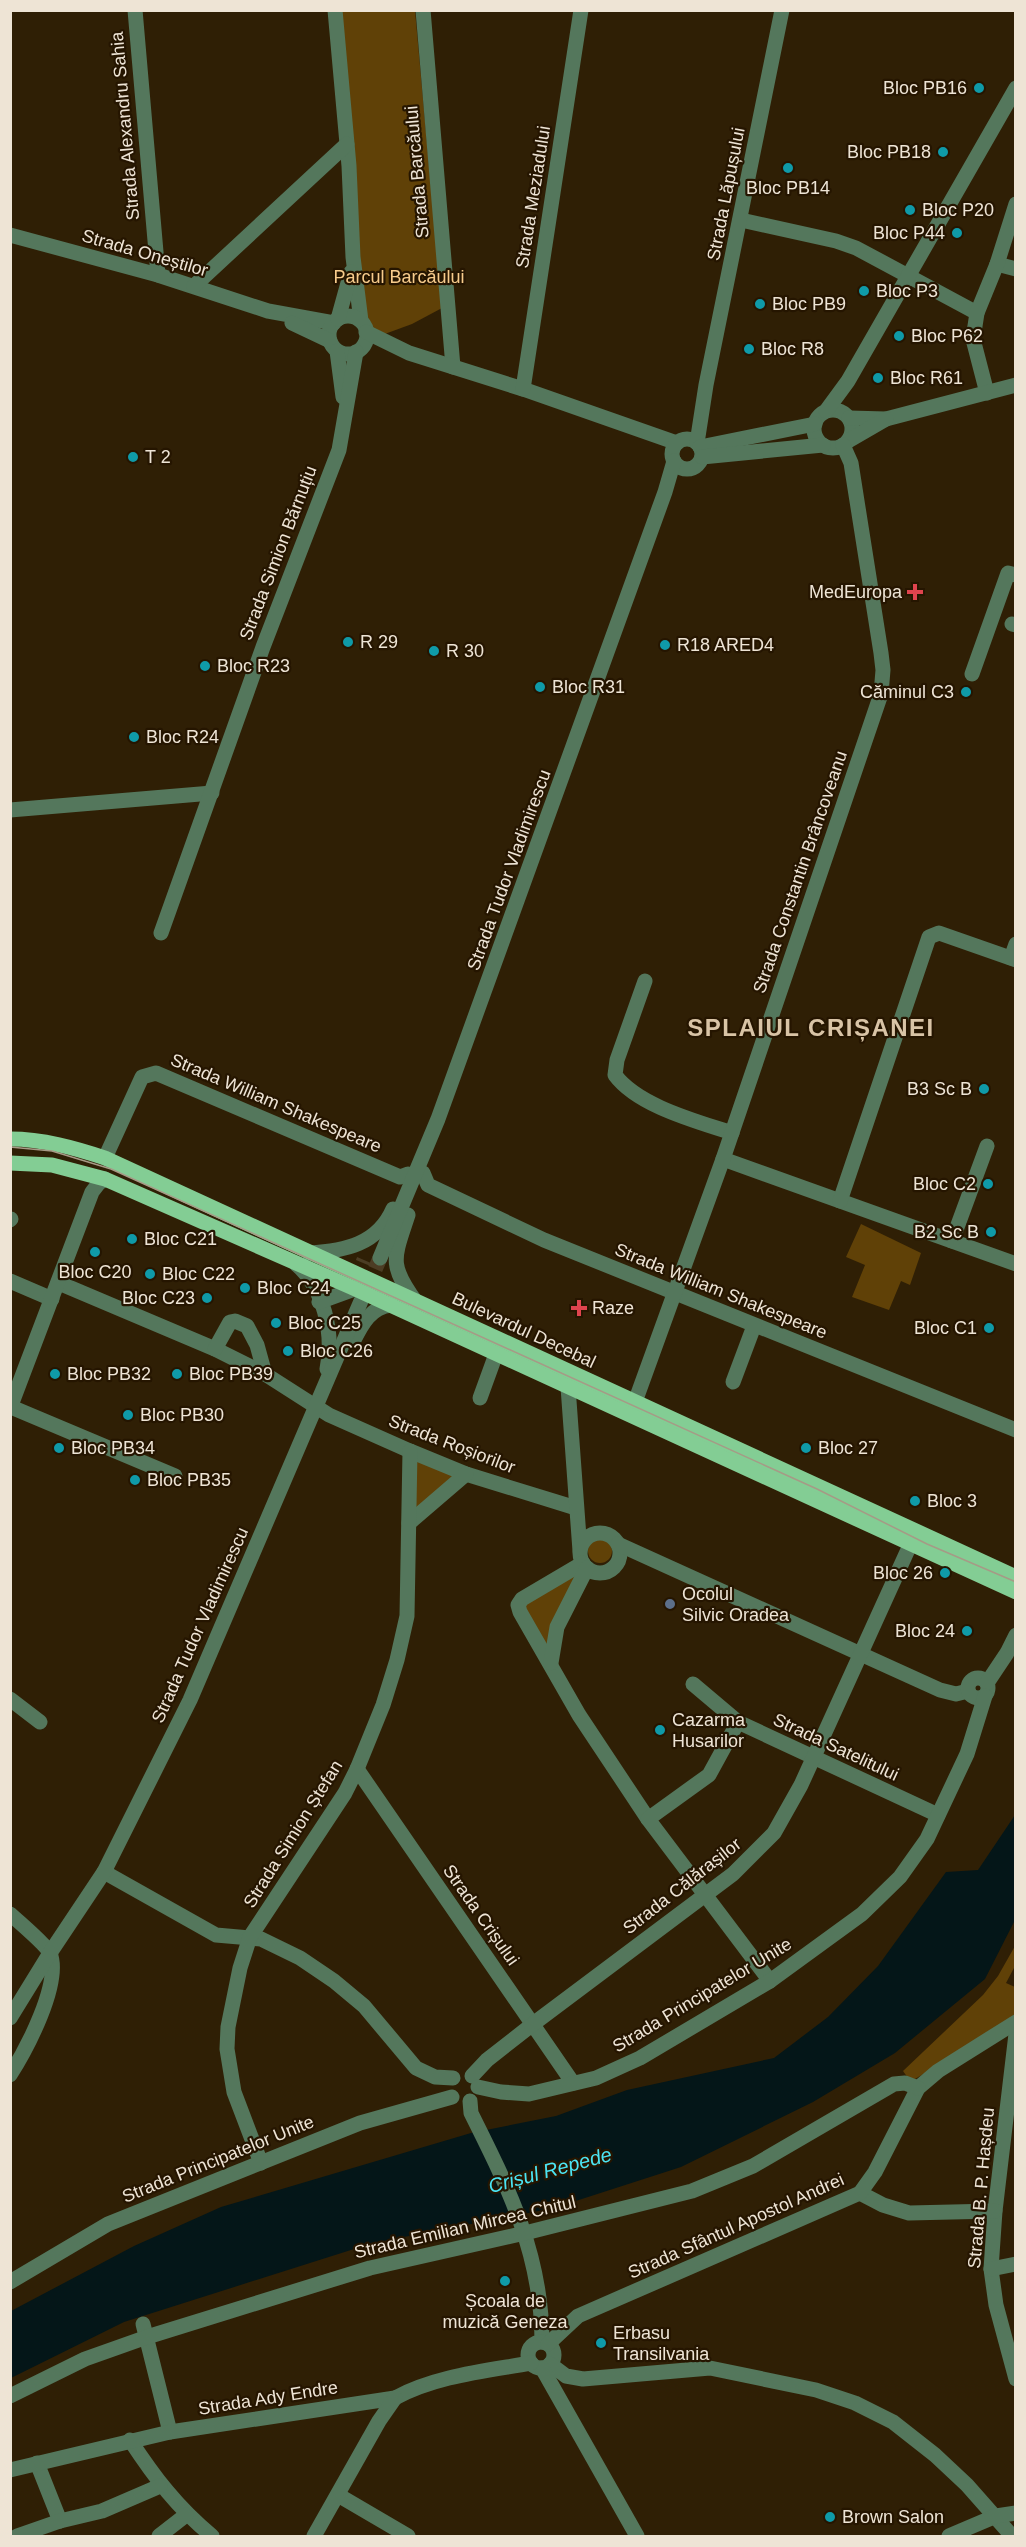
<svg xmlns="http://www.w3.org/2000/svg" width="1026" height="2547" font-family="Arial,sans-serif">
<style>
.green{fill:#604107}
.water{fill:#041618}
.lines{fill:none;stroke-linecap:round;stroke-linejoin:round}
.minor-tunnel{stroke:#4c3d24;stroke-width:15;stroke-dasharray:15 8;stroke-linecap:butt}
.minor{stroke:#54775c;stroke-width:15}
.major{stroke:#83cd94;stroke-width:15}
.tram{stroke:#a69a86;stroke-width:1.5}
.culture-dot{fill:#0f9aa8;stroke:#251500;stroke-width:2}
.health-dot{fill:#e0444e;stroke:#251500;stroke-width:2}
.service-dot{fill:#5c6f8a;stroke:#251500;stroke-width:2}
.labels{text-anchor:middle;stroke-width:4.5;stroke-linejoin:round;paint-order:stroke}
.poi-label{font-size:18px;fill:#eee4d5;stroke:#251500;text-anchor:start}
.street-label{font-size:18px;fill:#eee4d5;stroke:#251500}
.park-label{font-size:18px;fill:#f8cc8c;stroke:#251500}
.water-label{font-size:20px;font-style:italic;fill:#4be5f4;stroke:#251500}
.district-label{font-size:24px;font-weight:bold;letter-spacing:1.5px;fill:#d9c4a6;stroke:#251500}
</style>
<rect width="100%" height="100%" fill="#2f1f05"/>
<!-- green -->
<g class="green">
<path d="M341 11H415L442 308 412 324 382 335 374 331 362 312Z"/>
<path d="M861 1224 921 1253 910 1285 901 1281 889 1310 852 1297 865 1265 846 1257Z"/>
<path d="M410 1451 466 1474 409 1523Z"/>
<circle cx="600" cy="1551" r="12"/>
<path d="M583 1563 551 1663 520 1612 522 1599Z"/>
<path d="M1015 1946V1966L1006 1983 1015 1987V2014L1009 2023 915 2079 908 2078 903 2071 983 1995 998 1976Z"/>
</g>
<!-- water -->
<path class="water" d="M1015 1815V1920L985 1979 895 2053 813 2102 681 2167 554 2208 373 2243 124 2322 11 2378V2311L134 2246 221 2207 471 2133 556 2116 627 2090 774 2058 828 2017 878 1966 946 1872 978 1870Z"/>
<g class="lines">
<!-- minor-tunnel -->
<g class="minor-tunnel">
<path d="M354 1284 364 1260"/>
<path d="M366 1290 380 1258"/>
</g>
<!-- minor -->
<g class="minor">
<path d="M135 10 158 275"/>
<path d="M335 10 349 166 353 257 361 321"/>
<path d="M423 10 453 367"/>
<path d="M741 220 836 241 856 248 977 313"/>
<path d="M10 235 158 275 268 311 334 323"/>
<path d="M997 264 1016 269"/>
<path d="M194 286 347 144"/>
<circle cx="348" cy="335" r="19"/>
<path d="M338 319 351 272"/>
<path d="M292 323 330 341"/>
<path d="M366 332 409 353 523 389 677 443"/>
<path d="M337 351 343 397"/>
<path d="M523 389 581 10"/>
<path d="M987 393 973 339 977 313 997 264 1016 204"/>
<circle cx="833" cy="429" r="19"/>
<path d="M826 411 848 381 1016 88"/>
<path d="M849 418 886 419 1016 385"/>
<circle cx="687" cy="454" r="15"/>
<path d="M848 441 886 419"/>
<path d="M697 443 706 385 782 10"/>
<path d="M700 447 815 424"/>
<path d="M702 457 823 445"/>
<path d="M1012 624 1016 625"/>
<path d="M972 674 1008 573 1016 575"/>
<path d="M10 810 212 793"/>
<path d="M161 933 263 647 339 450 356 352"/>
<path d="M1011 958 1016 944"/>
<path d="M645 981 617 1060 615 1075C638 1106 696 1121 732 1133"/>
<path d="M105 1158 142 1077 156 1073 400 1177 408 1174"/>
<path d="M723 1159 1016 1264"/>
<path d="M423 1173 428 1185 544 1240 1016 1430"/>
<path d="M840 1201 929 937 939 933 1016 960"/>
<path d="M408 1215C394 1258 388 1264 416 1302"/>
<path d="M10 1220 11 1219"/>
<path d="M952 1241 987 1146"/>
<path d="M309 1253C345 1251 378 1244 393 1209"/>
<path d="M380 1258 438 1119 665 492 674 461"/>
<path d="M296 1264C324 1288 334 1333 327 1369"/>
<path d="M10 1281 52 1299"/>
<path d="M59 1283 215 1349 265 1374 329 1415 410 1451 466 1474 576 1508"/>
<path d="M319 1302 352 1290"/>
<path d="M354 1340C362 1324 371 1307 391 1305"/>
<path d="M215 1349 230 1322 235 1321 247 1326 257 1345 265 1374"/>
<path d="M733 1382 754 1326"/>
<path d="M568 1387 580 1551"/>
<path d="M480 1398 496 1354"/>
<path d="M635 1402 723 1159 881 694 883 670 881 653 851 463 843 445"/>
<path d="M11 1407 175 1476"/>
<path d="M10 1408 92 1192 99 1183 105 1179"/>
<path d="M409 1523 466 1474"/>
<circle cx="600" cy="1553" r="20"/>
<path d="M618 1544 940 1690 956 1694 968 1691"/>
<path d="M583 1563 522 1599 518 1605 520 1612 579 1715 648 1819"/>
<path d="M551 1663 557 1627 587 1568"/>
<circle cx="978" cy="1688" r="10"/>
<path d="M987 1683 1007 1653 1016 1635"/>
<path d="M693 1684 738 1722 938 1815"/>
<path d="M10 1699 40 1722"/>
<path d="M738 1722 709 1775 648 1819 770 1981"/>
<path d="M357 1769 573 2083"/>
<path d="M104 1872 216 1935 261 1939 300 1958 334 1981 364 2006 416 2068 435 2077 453 2078"/>
<path d="M10 1914C18 1921 46 1945 50 1953 62 1983 26 2050 10 2075"/>
<path d="M10 2018 50 1953 104 1872 190 1700 361 1301"/>
<path d="M1016 2034 995 2211 991 2269 996 2305 1016 2379"/>
<path d="M472 2076 487 2060 533 2024 733 1874 774 1833 801 1785 911 1543"/>
<path d="M478 2087 501 2092 529 2094 596 2078 640 2058 770 1981 862 1914 900 1877 927 1839 967 1754 985 1696"/>
<path d="M470 2101 471 2113C509 2189 542 2255 542 2342"/>
<path d="M261 2163 234 2092 227 2049 228 2027 240 1968 250 1937 345 1793 357 1769 383 1705 397 1660 407 1616 410 1451"/>
<path d="M860 2193 883 2205 909 2213 995 2211"/>
<path d="M991 2269 1016 2264"/>
<path d="M10 2282 108 2224 360 2123 452 2097"/>
<path d="M143 2324 170 2432"/>
<circle cx="541" cy="2355" r="13"/>
<path d="M548 2344 578 2316 860 2193 875 2172 918 2088 938 2071 1016 2022"/>
<path d="M550 2364 566 2376 583 2379 710 2368 816 2390 855 2403 893 2422 935 2455 967 2485 1012 2536"/>
<path d="M542 2368 637 2536"/>
<path d="M10 2396 85 2359 147 2337 370 2268 525 2233 692 2191 753 2166 894 2084 905 2083 918 2088"/>
<path d="M130 2440C155 2478 177 2507 212 2536"/>
<path d="M37 2463 60 2521"/>
<path d="M10 2470 170 2432 395 2398C435 2376 486 2371 531 2363"/>
<path d="M338 2495 408 2536"/>
<path d="M17 2536 60 2521 102 2511 160 2486"/>
<path d="M159 2536 186 2515"/>
<path d="M314 2536 379 2421 395 2398"/>
<path d="M949 2536 996 2516 1016 2513"/>
</g>
<!-- major -->
<g class="major">
<path d="M10 1139C43 1139 75 1148 105 1158L1016 1577"/>
<path d="M10 1163 52 1165 105 1179 353 1288 1016 1592"/>
</g>
<!-- tram -->
<path class="tram" d="M10 1147 52 1151 111 1169 817 1489 927 1544 1016 1582"/>
</g>
<!-- markers -->
<g class="culture-dot">
<circle cx="979" cy="88" r="6"/>
<circle cx="943" cy="152" r="6"/>
<circle cx="788" cy="168" r="6"/>
<circle cx="910" cy="210" r="6"/>
<circle cx="957" cy="233" r="6"/>
<circle cx="864" cy="291" r="6"/>
<circle cx="760" cy="304" r="6"/>
<circle cx="899" cy="336" r="6"/>
<circle cx="749" cy="349" r="6"/>
<circle cx="878" cy="378" r="6"/>
<circle cx="133" cy="457" r="6"/>
<circle cx="348" cy="642" r="6"/>
<circle cx="665" cy="645" r="6"/>
<circle cx="434" cy="651" r="6"/>
<circle cx="205" cy="666" r="6"/>
<circle cx="540" cy="687" r="6"/>
<circle cx="966" cy="692" r="6"/>
<circle cx="134" cy="737" r="6"/>
<circle cx="984" cy="1089" r="6"/>
<circle cx="988" cy="1184" r="6"/>
<circle cx="991" cy="1232" r="6"/>
<circle cx="132" cy="1239" r="6"/>
<circle cx="95" cy="1252" r="6"/>
<circle cx="150" cy="1274" r="6"/>
<circle cx="245" cy="1288" r="6"/>
<circle cx="207" cy="1298" r="6"/>
<circle cx="276" cy="1323" r="6"/>
<circle cx="989" cy="1328" r="6"/>
<circle cx="288" cy="1351" r="6"/>
<circle cx="55" cy="1374" r="6"/>
<circle cx="177" cy="1374" r="6"/>
<circle cx="128" cy="1415" r="6"/>
<circle cx="59" cy="1448" r="6"/>
<circle cx="806" cy="1448" r="6"/>
<circle cx="135" cy="1480" r="6"/>
<circle cx="915" cy="1501" r="6"/>
<circle cx="945" cy="1573" r="6"/>
<circle cx="967" cy="1631" r="6"/>
<circle cx="660" cy="1730" r="6"/>
<circle cx="505" cy="2281" r="6"/>
<circle cx="601" cy="2343" r="6"/>
<circle cx="830" cy="2517" r="6"/>
</g>
<g class="health-dot">
<path d="M912 583h6v6h6v6h-6v6h-6v-6h-6v-6h6z"/>
<path d="M576 1299h6v6h6v6h-6v6h-6v-6h-6v-6h6z"/>
</g>
<circle class="service-dot" cx="670" cy="1604" r="6"/>
<g class="labels">
<!-- poi labels -->
<g class="poi-label">
<text x="967" y="94" text-anchor="end">Bloc PB16</text>
<text x="931" y="158" text-anchor="end">Bloc PB18</text>
<text x="788" y="194" text-anchor="middle">Bloc PB14</text>
<text x="922" y="216">Bloc P20</text>
<text x="945" y="239" text-anchor="end">Bloc P44</text>
<text x="876" y="297">Bloc P3</text>
<text x="772" y="310">Bloc PB9</text>
<text x="911" y="342">Bloc P62</text>
<text x="761" y="355">Bloc R8</text>
<text x="890" y="384">Bloc R61</text>
<text x="145" y="463">T 2</text>
<text x="902" y="598" text-anchor="end">MedEuropa</text>
<text x="360" y="648">R 29</text>
<text x="677" y="651">R18 ARED4</text>
<text x="446" y="657">R 30</text>
<text x="217" y="672">Bloc R23</text>
<text x="552" y="693">Bloc R31</text>
<text x="954" y="698" text-anchor="end">Căminul C3</text>
<text x="146" y="743">Bloc R24</text>
<text x="972" y="1095" text-anchor="end">B3 Sc B</text>
<text x="976" y="1190" text-anchor="end">Bloc C2</text>
<text x="979" y="1238" text-anchor="end">B2 Sc B</text>
<text x="144" y="1245">Bloc C21</text>
<text x="95" y="1278" text-anchor="middle">Bloc C20</text>
<text x="162" y="1280">Bloc C22</text>
<text x="257" y="1294">Bloc C24</text>
<text x="195" y="1304" text-anchor="end">Bloc C23</text>
<text x="592" y="1314">Raze</text>
<text x="288" y="1329">Bloc C25</text>
<text x="977" y="1334" text-anchor="end">Bloc C1</text>
<text x="300" y="1357">Bloc C26</text>
<text x="67" y="1380">Bloc PB32</text>
<text x="189" y="1380">Bloc PB39</text>
<text x="140" y="1421">Bloc PB30</text>
<text x="71" y="1454">Bloc PB34</text>
<text x="818" y="1454">Bloc 27</text>
<text x="147" y="1486">Bloc PB35</text>
<text x="927" y="1507">Bloc 3</text>
<text x="933" y="1579" text-anchor="end">Bloc 26</text>
<text x="682" y="1600">Ocolul<tspan x="682" dy="21">Silvic Oradea</tspan></text>
<text x="955" y="1637" text-anchor="end">Bloc 24</text>
<text x="672" y="1726">Cazarma<tspan x="672" dy="21">Husarilor</tspan></text>
<text x="505" y="2307" text-anchor="middle">Școala de<tspan x="505" dy="21">muzică Geneza</tspan></text>
<text x="613" y="2339">Erbasu<tspan x="613" dy="21">Transilvania</tspan></text>
<text x="842" y="2523">Brown Salon</text>
</g>
<!-- street labels -->
<g class="street-label">
<text transform="translate(125 126) rotate(-95)" y="6">Strada Alexandru Sahia</text>
<text transform="translate(417 172) rotate(-95)" y="6">Strada Barcăului</text>
<text transform="translate(726 194) rotate(-79)" y="6">Strada Lăpușului</text>
<text transform="translate(533 197) rotate(-81)" y="6">Strada Meziadului</text>
<text transform="translate(145 253) rotate(16)" y="6">Strada Oneștilor</text>
<text transform="translate(278 553) rotate(-69)" y="6">Strada Simion Bărnuțiu</text>
<text transform="translate(509 870) rotate(-70)" y="6">Strada Tudor Vladimirescu</text>
<text transform="translate(800 872) rotate(-71)" y="6">Strada Constantin Brâncoveanu</text>
<text transform="translate(276 1103) rotate(23)" y="6">Strada William Shakespeare</text>
<text transform="translate(721 1291) rotate(22)" y="6">Strada William Shakespeare</text>
<text transform="translate(524 1330) rotate(25)" y="6">Bulevardul Decebal</text>
<text transform="translate(452 1444) rotate(21)" y="6">Strada Roșiorilor</text>
<text transform="translate(200 1625) rotate(-66)" y="6">Strada Tudor Vladimirescu</text>
<text transform="translate(836 1747) rotate(25)" y="6">Strada Satelitului</text>
<text transform="translate(293 1834) rotate(-58)" y="6">Strada Simion Ștefan</text>
<text transform="translate(682 1886) rotate(-38)" y="6">Strada Călărașilor</text>
<text transform="translate(481 1915) rotate(55)" y="6">Strada Crișului</text>
<text transform="translate(702 1995) rotate(-31)" y="6">Strada Principatelor Unite</text>
<text transform="translate(218 2159) rotate(-22)" y="6">Strada Principatelor Unite</text>
<text transform="translate(981 2188) rotate(-85)" y="6">Strada B. P. Hașdeu</text>
<text transform="translate(736 2226) rotate(-24)" y="6">Strada Sfântul Apostol Andrei</text>
<text transform="translate(465 2227) rotate(-13)" y="6">Strada Emilian Mircea Chitul</text>
<text transform="translate(268 2398) rotate(-9)" y="6">Strada Ady Endre</text>
</g>
<!-- park labels -->
<g class="park-label">
<text x="399" y="283">Parcul Barcăului</text>
</g>
<!-- water labels -->
<g class="water-label">
<text transform="translate(550 2170) rotate(-15)" y="7">Crișul Repede</text>
</g>
<!-- district labels -->
<g class="district-label">
<text x="811" y="1036">SPLAIUL CRIȘANEI</text>
</g>
</g>
<!-- border -->
<rect width="1026" height="2547" fill="none" stroke="#eee4d5" stroke-width="24"/>
</svg>
